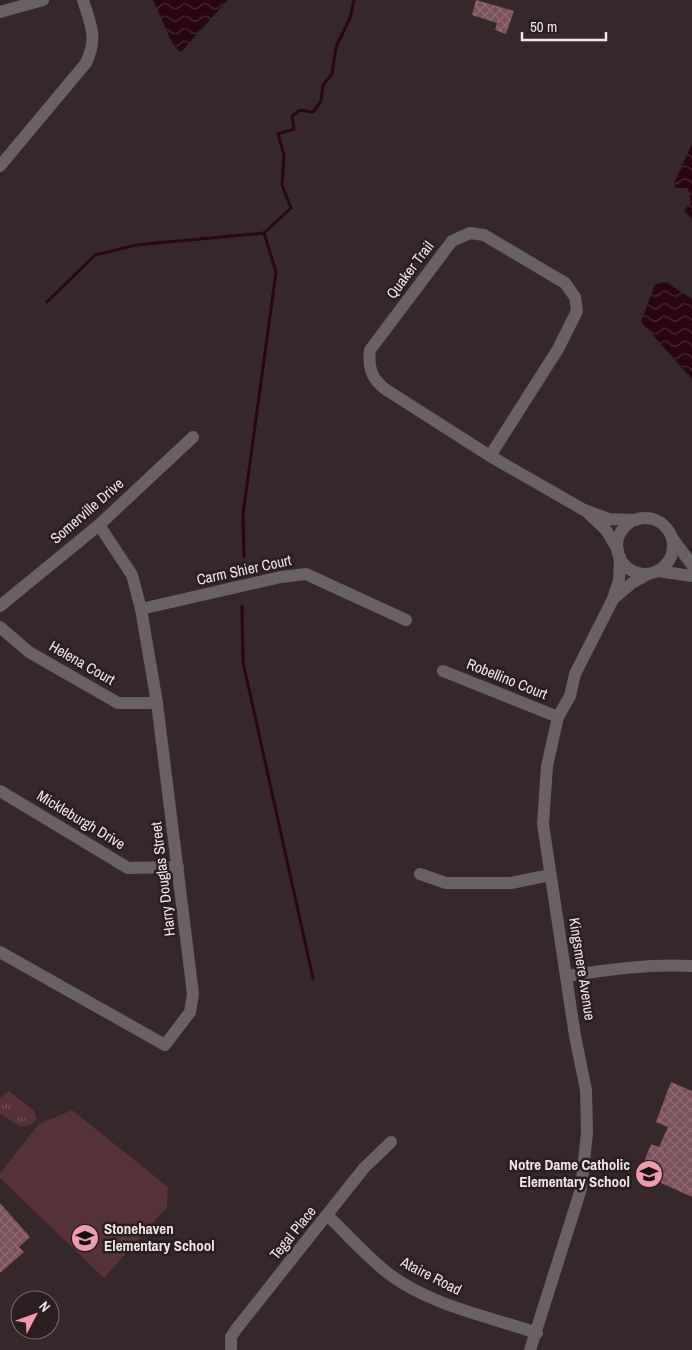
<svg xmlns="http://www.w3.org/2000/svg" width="692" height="1350" font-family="'Archivo Narrow',sans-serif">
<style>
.grass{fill:url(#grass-tufts)}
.garden{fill:#56323a}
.water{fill:url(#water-waves)}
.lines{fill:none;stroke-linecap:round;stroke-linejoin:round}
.stream{stroke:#290711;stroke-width:3}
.building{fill:url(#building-cross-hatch)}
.minor{stroke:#696162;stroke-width:12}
.labels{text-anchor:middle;stroke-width:5;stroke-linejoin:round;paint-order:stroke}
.street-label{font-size:15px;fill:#efe6e7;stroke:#2b1e20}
.poi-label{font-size:15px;font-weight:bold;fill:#efe6e7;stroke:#2b1e20;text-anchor:end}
</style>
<defs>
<pattern id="grass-tufts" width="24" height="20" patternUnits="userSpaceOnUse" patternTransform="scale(1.25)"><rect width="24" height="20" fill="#56323a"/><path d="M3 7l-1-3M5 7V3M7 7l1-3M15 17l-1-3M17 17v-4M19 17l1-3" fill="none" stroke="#6f5056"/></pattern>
<pattern id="water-waves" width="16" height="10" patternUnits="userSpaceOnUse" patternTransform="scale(1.25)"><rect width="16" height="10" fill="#290711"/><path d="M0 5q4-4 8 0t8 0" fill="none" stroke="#482b34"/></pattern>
<pattern id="building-cross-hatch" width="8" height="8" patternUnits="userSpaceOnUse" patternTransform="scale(1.25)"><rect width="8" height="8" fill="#7c525b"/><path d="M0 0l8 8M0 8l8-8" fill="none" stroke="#8f6b73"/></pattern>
</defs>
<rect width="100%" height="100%" fill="#35272a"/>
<!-- grass -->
<path class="grass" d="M9 1091 33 1110 37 1118 32 1124 21 1127 0 1114V1098Z"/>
<!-- garden -->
<path class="garden" d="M72 1110 168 1187 167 1207 104 1278 0 1178V1173L39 1124Z"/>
<!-- water -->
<g class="water">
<path d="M153 0H228L181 52 174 47Z"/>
<path d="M692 144V219L684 210 691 203 688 188H675L674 183Z"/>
<path d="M666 282 692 299V379L641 322 655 284Z"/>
</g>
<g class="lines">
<!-- stream -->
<g class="stream">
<path d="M47 302 95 255 136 245 264 233 291 208 282 185 284 155 278 134 294 129 292 116 300 110 313 112 321 101 323 85 332 74 336 47 350 18 354 0"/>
<path d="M244 557 243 514 276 272 264 233"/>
<path d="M242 606 243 662 313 978"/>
</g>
</g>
<!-- building -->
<g class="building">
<path d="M476 0 514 11 506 34 495 30 497 23 472 15Z"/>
<path d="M671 1082 692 1091V1197L657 1181 659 1177 641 1170 651 1144 659 1147 668 1127 656 1122Z"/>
<path d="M0 1203 30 1237 19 1247 24 1252 0 1273Z"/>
</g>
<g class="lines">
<!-- minor -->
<g class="minor">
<path d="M0 12 43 0"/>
<path d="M0 166 86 63C98 37 91 26 83 0"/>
<path d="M490 456 558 349 577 311 575 297 565 283 484 235 470 233 452 241 370 350C368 367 371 378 385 389L490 456 584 510 609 519 636 520"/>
<path d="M588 513 606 530 618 550"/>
<circle cx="645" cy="546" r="28"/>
<path d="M673 539 692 565"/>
<path d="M658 571 692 576"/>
<path d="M613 599 632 583 648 574"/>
<path d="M0 606 99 525 193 437"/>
<path d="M141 609 281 577 306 574 406 620"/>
<path d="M0 627 29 652 118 703H157"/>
<path d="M443 671 558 717"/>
<path d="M0 791 128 868 178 867"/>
<path d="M420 874 446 883H511L550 875"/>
<path d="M0 952 165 1045 190 1012 193 994 157 703 141 609 132 575 99 525"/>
<path d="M568 976C610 969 649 964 692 966"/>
<path d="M328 1216C348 1235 367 1257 389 1274 432 1306 487 1316 537 1333"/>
<path d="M231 1350V1337L237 1328 364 1168 391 1142"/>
<path d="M530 1350 581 1189 587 1133 586 1090 575 1036 543 824 547 766 558 717 570 696 575 674 613 599 619 580 620 557"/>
</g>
</g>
<!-- icons -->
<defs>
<g id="school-disc" transform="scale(1.4375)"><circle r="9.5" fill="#f29aad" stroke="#2b1e20"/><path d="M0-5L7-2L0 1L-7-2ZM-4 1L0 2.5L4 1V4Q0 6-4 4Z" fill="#111"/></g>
</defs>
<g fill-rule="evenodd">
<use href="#school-disc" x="649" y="1174"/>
<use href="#school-disc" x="85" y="1238"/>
</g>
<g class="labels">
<!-- street labels -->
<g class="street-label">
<text transform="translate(410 270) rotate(-53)" y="5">Quaker Trail</text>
<text transform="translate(87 511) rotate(-41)" y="5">Somerville Drive</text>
<text transform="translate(244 570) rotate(-12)" y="5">Carm Shier Court</text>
<text transform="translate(82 663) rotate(30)" y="5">Helena Court</text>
<text transform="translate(507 679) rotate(22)" y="5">Robellino Court</text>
<text transform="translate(81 820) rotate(31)" y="5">Mickleburgh Drive</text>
<text transform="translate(163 879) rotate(-97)" y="5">Harry Douglas Street</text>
<text transform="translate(582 969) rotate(81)" y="5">Kingsmere Avenue</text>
<text transform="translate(293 1233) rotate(-51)" y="5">Tegal Place</text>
<text transform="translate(431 1276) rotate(27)" y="5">Ataire Road</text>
</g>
<!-- poi labels -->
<g class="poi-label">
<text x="630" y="1170">Notre Dame Catholic<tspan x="630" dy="17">Elementary School</tspan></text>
<text x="104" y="1234" text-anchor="start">Stonehaven<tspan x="104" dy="17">Elementary School</tspan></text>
</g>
</g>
<!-- north arrow -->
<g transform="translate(35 1315) rotate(49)"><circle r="24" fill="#2b1e20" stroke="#796e70"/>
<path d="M0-4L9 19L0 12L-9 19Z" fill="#f29aad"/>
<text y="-8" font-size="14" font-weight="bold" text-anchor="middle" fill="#efe6e7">N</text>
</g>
<!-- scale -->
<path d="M522 32v8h84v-8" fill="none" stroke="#efe6e7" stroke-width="2.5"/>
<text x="530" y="32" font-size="15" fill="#efe6e7" stroke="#2b1e20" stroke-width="4" paint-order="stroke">50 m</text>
</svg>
